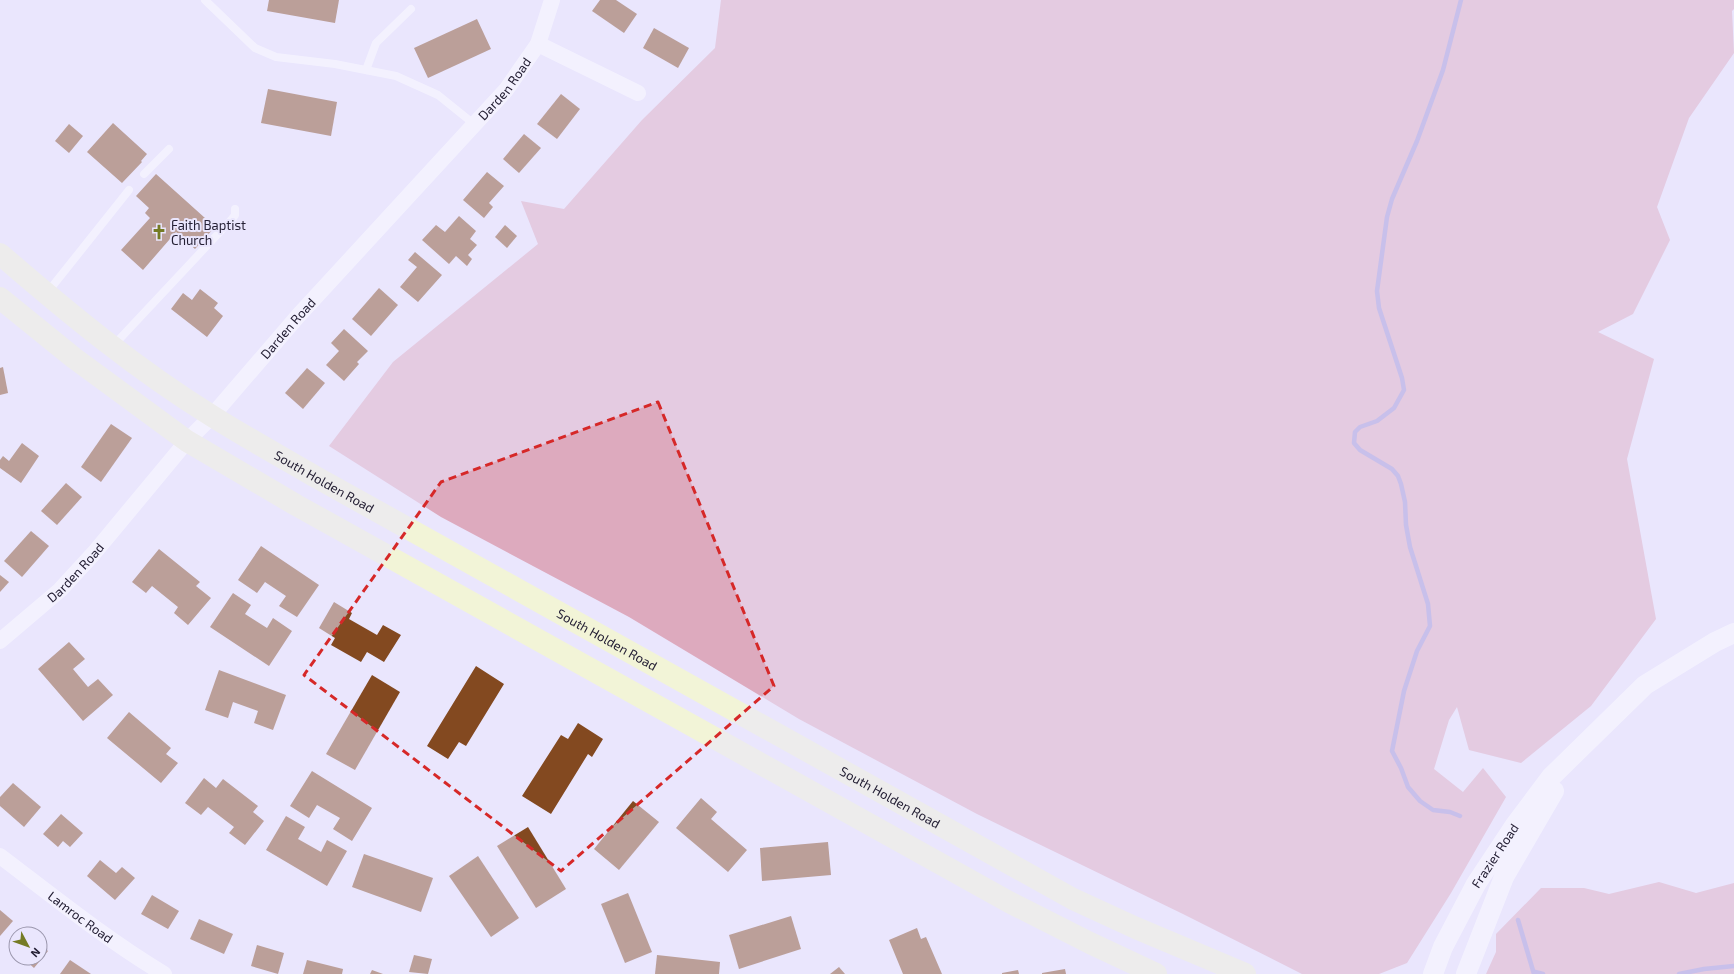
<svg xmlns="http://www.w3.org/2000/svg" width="1734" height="974" font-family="'Exo 2',sans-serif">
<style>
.green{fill:#ddaabe}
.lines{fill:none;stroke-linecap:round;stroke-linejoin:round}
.stream{stroke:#a092d4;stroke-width:4.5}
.building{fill:#834920}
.service{stroke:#fff;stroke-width:8}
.minor{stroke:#fff;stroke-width:16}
.tertiary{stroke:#fff;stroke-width:20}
.secondary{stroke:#f2f4d7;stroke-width:22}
.marked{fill:none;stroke:#d62828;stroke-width:3;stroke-dasharray:8 5;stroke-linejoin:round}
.labels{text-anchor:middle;stroke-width:4;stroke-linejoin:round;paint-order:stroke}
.street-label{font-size:13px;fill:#252035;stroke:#eae6fd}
.poi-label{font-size:13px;fill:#252035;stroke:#eae6fd;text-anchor:start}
</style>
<rect width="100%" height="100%" fill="#eae6fd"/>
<!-- green -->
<g class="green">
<path d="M721 0H1734V9L1732 11 1734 53 1689 118 1657 207 1670 240 1633 314 1598 332 1654 359 1627 459 1656 619 1591 706 1521 763 1469 750 1457 707 1449 720 1434 769 1463 792 1483 768 1506 797 1451 893 1407 963 1379 974H1302L1183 914 977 814 799 719 629 617 441 517 329 446 393 362 538 244 521 201 564 209 642 120 715 48Z"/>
<path d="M1659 882 1696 893 1734 883V974H1486L1496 952V934L1541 888H1584L1609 894Z"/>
</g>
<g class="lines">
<!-- stream -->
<g class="stream">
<path d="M1460 816 1450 812 1433 810 1420 801 1408 787 1401 768 1392 751 1404 691 1417 651 1430 626 1428 604 1410 547 1406 525 1405 502 1401 484 1398 476 1392 469 1360 450 1354 443 1355 432 1360 427 1377 421 1394 408 1404 390 1402 378 1379 308 1377 291 1387 217 1392 199 1417 141 1443 70 1461 0"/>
<path d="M1518 920 1534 974"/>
<path d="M1535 972 1543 974"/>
<path d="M1679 974 1704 969 1734 966"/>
</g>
</g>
<!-- building -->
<g class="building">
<path d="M269 0H339L335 23 267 11Z"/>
<path d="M600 0H616L637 14 624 33 592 11Z"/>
<path d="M477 19 491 49 428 78 414 48Z"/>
<path d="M654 28 689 48 678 68 643 48Z"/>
<path d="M268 89 337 102 331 136 261 123Z"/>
<path d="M561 94 580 109 557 139 537 124Z"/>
<path d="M113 123 147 154 141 161 142 162 122 183 87 152Z"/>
<path d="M69 124 83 136 69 153 55 141Z"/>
<path d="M524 134 541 148 519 173 503 159Z"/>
<path d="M487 172 504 186 489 203 493 207 484 218 463 200Z"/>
<path d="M156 174 215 227 195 249 176 232 143 270 121 250 150 218 145 213 149 208 136 196Z"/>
<path d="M459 216 476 231 470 239 477 245 468 255 472 259 467 266 456 256 449 264 422 240 436 225 445 232Z"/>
<path d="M505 225 517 236 507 248 495 237Z"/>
<path d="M415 252 442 275 418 302 400 287 417 267 408 260Z"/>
<path d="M379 288 398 305 371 336 352 319Z"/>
<path d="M200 289 218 303 214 308 223 316 207 337 171 309 183 293 192 300Z"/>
<path d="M344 329 368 351 357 362 359 364 344 381 326 365 339 351 331 343Z"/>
<path d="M3 367 8 393 0 395V368Z"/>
<path d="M307 368 325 383 303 409 285 393Z"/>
<path d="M111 424 132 438 101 482 81 467Z"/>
<path d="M22 443 39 456 21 483 0 468V460L3 456 9 461Z"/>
<path d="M66 483 82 497 57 525 41 511Z"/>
<path d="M31 531 49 546 22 577 4 561Z"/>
<path d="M261 546 319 585 297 617 279 606 286 596 265 582 257 593 238 580Z"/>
<path d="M159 549 200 582 196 586 211 598 188 625 174 613 178 607 152 586 146 593 132 582Z"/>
<path d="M0 575 9 582 0 592Z"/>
<path d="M233 593 251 605 245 614 267 628 273 618 292 631 269 666 210 627Z"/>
<path d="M334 602 352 613 349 619 377 635 383 625 401 635 384 662 367 652 361 662 331 645 335 638 319 628Z"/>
<path d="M69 642 85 659 73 669 88 687 98 679 113 695 83 721 38 669Z"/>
<path d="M476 666 504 684 466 746 459 742 448 759 427 746Z"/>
<path d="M219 670 286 695 273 730 254 723 258 711 233 702 228 718 205 710Z"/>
<path d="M372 675 400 692 355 770 326 754Z"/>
<path d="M129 712 171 748 166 754 178 763 161 783 107 738Z"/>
<path d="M578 723 603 739 592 757 588 754 551 814 522 796 561 735 568 739Z"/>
<path d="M312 771 372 808 352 841 333 829 340 818 317 805 309 818 290 806Z"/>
<path d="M204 778 216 788 223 779 258 806 253 812 264 821 245 845 229 833 234 827 208 807 201 815 185 803Z"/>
<path d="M13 783 41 807 24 827 0 806V797Z"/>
<path d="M701 798 717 812 711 819 747 850 728 872 676 828Z"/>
<path d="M633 801 659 822 619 870 594 849Z"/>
<path d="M61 814 83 833 70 847 63 841 58 847 43 834Z"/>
<path d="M286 816 305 827 298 839 321 852 327 840 347 851 327 886 266 850Z"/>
<path d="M528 827 566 889 536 908 497 846Z"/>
<path d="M828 842 831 875 762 881 760 848Z"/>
<path d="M364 854 433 878 421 912 352 887Z"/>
<path d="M478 856 519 918 491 937 449 876Z"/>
<path d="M100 860 116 873 122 867 135 878 115 900 87 876Z"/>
<path d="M628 893 652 952 625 963 601 904Z"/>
<path d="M152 895 179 911 168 929 141 914Z"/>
<path d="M0 910 13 921 0 936Z"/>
<path d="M791 916 801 949 739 969 729 935Z"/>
<path d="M199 919 233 934 224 954 190 939Z"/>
<path d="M917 928 921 939 926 937 942 974H903L889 940Z"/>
<path d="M40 944 48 951 34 968 23 958H40Z"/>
<path d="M257 945 284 953 278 974 251 966Z"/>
<path d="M414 955 432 959 428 974 409 972Z"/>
<path d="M657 955 720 962 719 974H655Z"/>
<path d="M70 960 91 974H60Z"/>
<path d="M307 960 343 969 342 974H303Z"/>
<path d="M839 967 845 974H830Z"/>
<path d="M1065 969 1066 974H1042V973Z"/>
<path d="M372 970 383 974H370Z"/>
<path d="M1018 970 1019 974H1002V973Z"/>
</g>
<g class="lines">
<!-- service -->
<g class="service">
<path d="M205 0 255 48 276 57 335 64 396 76 438 95 474 124"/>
<path d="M366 70 376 43 411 9"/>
<path d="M144 174 169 149"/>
<path d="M47 293 129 190"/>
<path d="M113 346 232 219 235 215V209"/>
</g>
<!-- minor -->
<g class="minor">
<path d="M538 44 638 93"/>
<path id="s1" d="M0 641 60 590 94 553 187 441 212 416 298 316 506 90 538 44 552 0"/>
<path id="s2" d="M0 856C54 897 106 939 164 974"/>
</g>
<!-- tertiary -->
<g class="tertiary">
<path id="s3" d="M1433 974 1443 947 1476 884 1515 825 1551 777 1645 685 1715 642 1734 633"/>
<path d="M1466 974 1504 877 1554 791"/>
</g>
<!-- secondary -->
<g class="secondary">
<path id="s4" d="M0 254C67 312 136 369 212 416 245 437 280 456 314 476L1073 899 1136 928 1245 974"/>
<path d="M0 298 74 358 187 441 296 505 1009 902 1090 943 1156 974"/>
</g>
</g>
<!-- marked area -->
<path d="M0 0H1734V974H0ZM658 402 774 686 561 871 304 675 441 482Z" fill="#eae6fd" fill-opacity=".55" fill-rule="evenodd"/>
<path class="marked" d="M658 402 774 686 561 871 304 675 441 482Z"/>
<!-- icons -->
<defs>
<g id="church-bare" transform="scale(1.2)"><path d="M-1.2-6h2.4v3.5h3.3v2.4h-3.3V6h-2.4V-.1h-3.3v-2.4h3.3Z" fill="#757b25" stroke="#eae6fd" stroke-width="2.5" paint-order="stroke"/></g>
</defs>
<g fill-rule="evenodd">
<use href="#church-bare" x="159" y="232"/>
</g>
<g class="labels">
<!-- street labels -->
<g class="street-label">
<text dy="5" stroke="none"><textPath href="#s1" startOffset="749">Darden Road</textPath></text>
<text dy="5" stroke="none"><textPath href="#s1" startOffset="426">Darden Road</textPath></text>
<text dy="5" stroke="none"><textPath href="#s4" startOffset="397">South Holden Road</textPath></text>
<text dy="5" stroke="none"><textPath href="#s1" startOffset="102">Darden Road</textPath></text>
<text dy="5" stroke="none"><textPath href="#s4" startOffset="721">South Holden Road</textPath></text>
<text dy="5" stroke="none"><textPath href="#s4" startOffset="1045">South Holden Road</textPath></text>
<text dy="5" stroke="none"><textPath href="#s3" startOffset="134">Frazier Road</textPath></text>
<text dy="5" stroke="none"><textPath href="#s2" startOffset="101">Lamroc Road</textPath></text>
</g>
<!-- poi labels -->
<g class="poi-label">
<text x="171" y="230">Faith Baptist<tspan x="171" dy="15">Church</tspan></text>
</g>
</g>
<!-- north arrow -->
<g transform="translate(28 946) rotate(131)"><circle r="19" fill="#eae6fd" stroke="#9b97ad"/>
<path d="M0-3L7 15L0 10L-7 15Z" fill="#757b25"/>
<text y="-6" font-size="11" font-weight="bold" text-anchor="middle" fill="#252035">N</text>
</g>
</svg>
